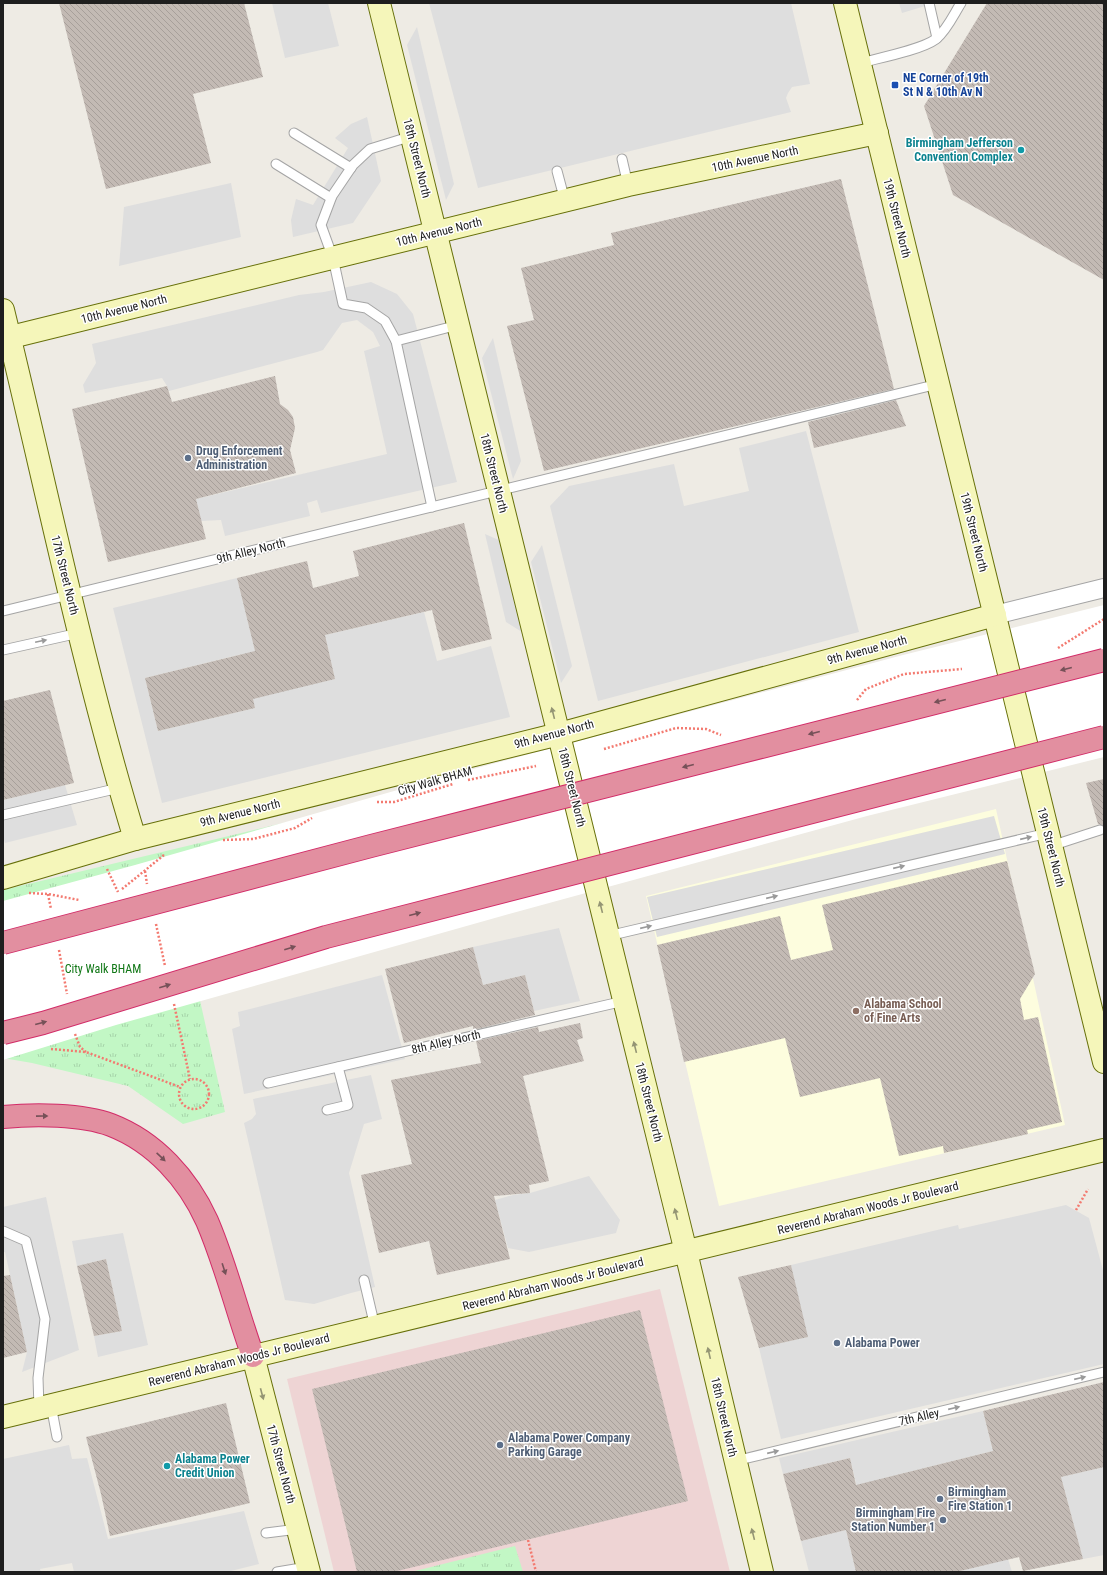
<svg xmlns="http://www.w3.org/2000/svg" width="1107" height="1575" font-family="'Roboto Condensed',sans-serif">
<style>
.commercial{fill:#eed4d4}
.education{fill:#fdfdde}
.park{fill:url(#park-tufts)}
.parking{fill:#dedede;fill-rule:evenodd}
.pier{fill:#fff}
.building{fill:url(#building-back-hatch)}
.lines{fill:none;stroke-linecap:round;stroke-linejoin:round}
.lane-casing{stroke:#a5a5a5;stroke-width:11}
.street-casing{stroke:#a5a5a5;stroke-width:20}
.secondary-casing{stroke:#67700a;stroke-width:24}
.highway-casing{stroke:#d22c68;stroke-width:24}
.path{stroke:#f37a70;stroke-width:2.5;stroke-dasharray:2 2;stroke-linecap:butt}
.lane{stroke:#fff;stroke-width:9}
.street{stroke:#fff;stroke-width:18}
.secondary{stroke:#f5f6ba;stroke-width:22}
.highway{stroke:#e28fa0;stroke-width:22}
.highway-bridge-casing{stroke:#d22c68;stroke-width:24;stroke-linecap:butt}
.highway-bridge{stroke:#e28fa0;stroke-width:22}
.oneway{fill:#9a9a9a}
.oneway2{fill:#765158}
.oneway3{fill:#949574}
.transit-dot{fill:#1a4fb4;stroke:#fff;stroke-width:1.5}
.culture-dot{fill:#0f9aa8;stroke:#fff;stroke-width:1.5}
.service-dot{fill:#5c6f8a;stroke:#fff;stroke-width:1.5}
.education-dot{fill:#8d6e63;stroke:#fff;stroke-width:1.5}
.labels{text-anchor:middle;stroke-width:3;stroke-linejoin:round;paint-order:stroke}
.transit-label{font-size:12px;font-weight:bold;fill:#164399;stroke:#fff;text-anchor:start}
.culture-label{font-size:12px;font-weight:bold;fill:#0d838f;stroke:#fff;text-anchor:end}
.street-label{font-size:12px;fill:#1e1e1e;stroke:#fff}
.service-label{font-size:12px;font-weight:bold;fill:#4e5e75;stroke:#fff;text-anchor:start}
.park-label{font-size:12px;fill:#107716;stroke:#fff}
.education-label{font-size:12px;font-weight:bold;fill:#785e54;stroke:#fff;text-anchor:start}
</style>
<defs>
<pattern id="park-tufts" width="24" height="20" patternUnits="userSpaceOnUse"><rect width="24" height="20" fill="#c2f7c5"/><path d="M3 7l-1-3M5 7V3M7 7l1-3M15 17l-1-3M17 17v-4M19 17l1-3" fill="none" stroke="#a6d3a9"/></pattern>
<pattern id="building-back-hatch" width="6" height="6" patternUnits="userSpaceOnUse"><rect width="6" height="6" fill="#c3bab4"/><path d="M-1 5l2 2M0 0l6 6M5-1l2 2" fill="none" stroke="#a79f9a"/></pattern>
</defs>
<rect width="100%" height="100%" fill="#eeebe4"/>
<!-- commercial -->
<path class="commercial" d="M660 1289 730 1572H334L287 1379Z"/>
<!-- education -->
<path class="education" d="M996 809 1065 1125 719 1206 646 896Z"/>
<!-- park -->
<g class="park">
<path d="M513 768 199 996 225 1112 183 1124 128 1086 32 1063 3 1058V890Z"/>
<path d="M515 1546 523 1572H411Z"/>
</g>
<!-- parking -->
<g class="parking">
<path d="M272 3H328L339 46 285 58Z"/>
<path d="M429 3H791L810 84 792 87 788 93 786 98 791 112 478 188Z"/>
<path d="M899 3H935L902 13Z"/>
<path d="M417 27 454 184 446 200 407 45Z"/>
<path d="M367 117 381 181 353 223 293 237 291 220 296 199 313 205 348 148 335 138 351 124Z"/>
<path d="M231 183 241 237 119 266 124 207Z"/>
<path d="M371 282 397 294 413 314 457 482 321 513 317 500 307 503 310 516 225 536 221 520 201 521 196 499 387 454 364 351 380 346 373 332 357 320 342 323 323 350 317 352 169 391 167 386 162 378 85 393 83 385 96 363 92 344 299 295 324 292Z"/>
<path d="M493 338 521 461 513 479 482 358Z"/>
<path d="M806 431 859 632 598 701 550 506 569 486 674 464 684 506 749 491 739 448Z"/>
<path d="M485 534 501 541 522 632 506 622Z"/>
<path d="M542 545 572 666 561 683 531 562Z"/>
<path d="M237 578 266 695 335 679 325 635 424 612 437 661 491 646 510 717 162 803 113 608ZM242 654 255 708 158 731 145 678Z"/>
<path d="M65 785 77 825 5 843 3 837V800Z"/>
<path d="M994 816 1005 854 657 937 647 897Z"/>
<path d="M559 928 580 1001 534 1011 525 975 483 985 473 947Z"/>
<path d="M382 975 405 1059 244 1094 232 1029 240 1026 238 1012Z"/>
<path d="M371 1075 382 1119 364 1124 349 1173 375 1287 351 1293 314 1304 285 1300 244 1123 252 1119 256 1114 253 1099Z"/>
<path d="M589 1176 620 1220 616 1233 529 1252 508 1248 495 1200 513 1195 530 1193Z"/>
<path d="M46 1197 79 1350 22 1372 27 1352 5 1252H3V1207Z"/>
<path d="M1066 1205 1089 1218 1104 1274V1364L781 1439 759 1348 807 1337 791 1265 958 1225 959 1229Z"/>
<path d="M123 1233 148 1345 98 1357 94 1336 122 1331 106 1259 77 1266 72 1241Z"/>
<path d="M983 1411 993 1451 877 1480 866 1525 850 1458 783 1474 779 1458Z"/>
<path d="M69 1445 72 1459 87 1458 108 1539 244 1511 259 1564 227 1572H74L72 1563 40 1569 41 1572H3V1459Z"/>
<path d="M1104 1467V1555L1083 1559 1061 1477Z"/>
<path d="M846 1530 856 1572H809L801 1541Z"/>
<path d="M1008 1559 1012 1572H956Z"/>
</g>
<!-- pier -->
<path class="pier" d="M1104 605V757L867 816 509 914 116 1025 3 1060V901L135 865 443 777 903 655Z"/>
<!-- building -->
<g class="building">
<path d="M59 3H244L263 77 193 94 211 163 106 189Z"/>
<path d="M987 3H1104V280L953 195 924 106Z"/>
<path d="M841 179 894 389 544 471 507 326 534 320 521 268 614 245 611 233Z"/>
<path d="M275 376 280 404 288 410 293 417 295 428 290 450 296 473 196 499 206 539 108 562 72 409 167 386 172 402Z"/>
<path d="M896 400 906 426 814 448 808 422Z"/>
<path d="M464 523 492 639 442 651 432 610 325 635 335 679 253 699 255 708 158 731 145 678 255 651 237 578 307 561 313 588 359 576 353 551Z"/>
<path d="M50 690 74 783 3 800V701Z"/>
<path d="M1104 779V826L1098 824 1086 783Z"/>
<path d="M1007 861 1035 974 1020 999 1024 1020 1038 1017 1062 1122 1027 1130 1028 1134 944 1153 943 1146 899 1156 880 1078 800 1097 785 1038 684 1062 657 945 780 916 791 960 833 950 822 905Z"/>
<path d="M473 947 483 985 525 975 535 1015 473 1030V1026L404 1043 385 969Z"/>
<path d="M580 1023 583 1038 577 1040 584 1061 523 1076 549 1181 529 1185 530 1193 494 1196 510 1259 437 1275 429 1241 379 1253 361 1175 412 1164 391 1080 481 1063 476 1041 538 1027 539 1032Z"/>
<path d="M106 1259 122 1331 94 1336 77 1266Z"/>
<path d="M791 1265 808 1337 759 1348 738 1277Z"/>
<path d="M10 1275 27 1352 3 1358V1276Z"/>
<path d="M640 1310 688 1501 393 1572H357L312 1389Z"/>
<path d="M1104 1382V1467L1061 1477 1083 1559 1023 1571 1019 1557 956 1572H856L846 1530 801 1541 783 1474 850 1458 856 1485 993 1451 983 1411Z"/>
<path d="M226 1403 250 1503 110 1536 101 1494 86 1437Z"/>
</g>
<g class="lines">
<!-- lane casing -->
<g class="lane-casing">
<g id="lane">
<path d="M929 3 937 38"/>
<path d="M860 63C879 58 921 50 936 39 947 30 954 14 961 3"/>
<path d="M294 133 351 168"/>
<path d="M622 159 628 185"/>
<path d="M276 164 331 198"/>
<path d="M557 171 565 201"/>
<path d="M396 341 385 321 366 308 343 304 333 258 321 225 332 196 353 165 370 149 412 136"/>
<path d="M432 507 396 341 458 325"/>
<path d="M3 611 938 384"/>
<path d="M3 650 79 633"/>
<path d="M3 815 119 788"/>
<path d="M1051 846 1100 830"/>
<path d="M608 936 1048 833"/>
<path d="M268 1083 624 1001"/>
<path d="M327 1110 348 1105 338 1067"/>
<path d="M3 1231 26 1241 45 1319 38 1378 39 1408"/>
<path d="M364 1280 375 1327"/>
<path d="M51 1405 57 1437"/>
<path d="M735 1461 1104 1372"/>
<path d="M266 1533 298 1529"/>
<path d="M277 1572 307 1567"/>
</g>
</g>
<!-- street casing -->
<g class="street-casing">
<path id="street" d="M995 615 1104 588"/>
</g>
<!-- secondary casing -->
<g class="secondary-casing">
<g id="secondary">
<path d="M379 3 686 1252 762 1572"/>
<path d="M845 3 1104 1062"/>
<path d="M3 310C46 486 82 665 135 839"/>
<path d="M3 339 628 185 877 133"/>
<path d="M3 878 135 839 559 734 995 615"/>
<path d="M253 1356 309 1572"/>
<path d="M3 1417 1104 1150"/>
</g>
</g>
<!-- highway casing -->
<g class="highway-casing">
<path id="highway" d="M3 1117C34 1114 82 1114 111 1125 155 1142 188 1179 207 1221 226 1265 237 1312 253 1356"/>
</g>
<!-- path -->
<g class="path">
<path d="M1058 648 1104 619"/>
<path d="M857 700 866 689 904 674 962 669"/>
<path d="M604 749 676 728 706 729 721 735"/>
<path d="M468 780 536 766"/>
<path d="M377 802H394L453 784"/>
<path d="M223 840 253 839 295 828 312 818"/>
<path d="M107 869 118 892"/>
<path d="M145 871 147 884"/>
<path d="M122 889 164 855"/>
<path d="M29 893 48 894 79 900"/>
<path d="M48 894 51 909"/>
<path d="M156 924 165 966"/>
<path d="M59 950 67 994"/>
<path d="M174 1004 190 1079"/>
<path d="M75 1034 80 1047 86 1052"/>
<path d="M51 1049 86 1052 180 1087"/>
<circle cx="194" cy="1094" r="15"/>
<path d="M1076 1210 1088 1189"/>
<path d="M528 1540 536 1572"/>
</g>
<!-- lane -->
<use href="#lane" class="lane"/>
<!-- street -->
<use href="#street" class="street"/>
<!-- secondary -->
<use href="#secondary" class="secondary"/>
<!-- highway -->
<use href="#highway" class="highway"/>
<!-- highway-bridge casing -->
<g class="highway-bridge-casing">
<g id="highway-bridge">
<path d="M3 943 371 846 1104 660"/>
<path d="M3 1033 43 1023 326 937 1104 737"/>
</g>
</g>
<!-- highway-bridge -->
<use href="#highway-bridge" class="highway-bridge"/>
</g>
<!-- one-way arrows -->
<defs><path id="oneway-solid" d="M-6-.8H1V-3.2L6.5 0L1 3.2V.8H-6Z"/></defs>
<g class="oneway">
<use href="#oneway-solid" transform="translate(41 641) rotate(-12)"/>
<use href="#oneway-solid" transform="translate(1026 838) rotate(-13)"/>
<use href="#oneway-solid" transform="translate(899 867) rotate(-13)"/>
<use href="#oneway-solid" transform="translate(772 897) rotate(-13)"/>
<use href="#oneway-solid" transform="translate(646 927) rotate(-13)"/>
<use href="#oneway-solid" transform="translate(1080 1378) rotate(-13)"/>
<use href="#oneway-solid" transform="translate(954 1408) rotate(-13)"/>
<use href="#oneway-solid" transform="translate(773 1452) rotate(-13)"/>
</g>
<g class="oneway2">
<use href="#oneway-solid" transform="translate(1066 669) rotate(166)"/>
<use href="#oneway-solid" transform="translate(940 701) rotate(166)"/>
<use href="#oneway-solid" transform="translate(814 733) rotate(166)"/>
<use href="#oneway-solid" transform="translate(688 766) rotate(166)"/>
<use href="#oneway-solid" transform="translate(415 914) rotate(-15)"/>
<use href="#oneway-solid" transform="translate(290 948) rotate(-17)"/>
<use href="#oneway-solid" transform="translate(165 986) rotate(-17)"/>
<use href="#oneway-solid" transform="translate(41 1023) rotate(-15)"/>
<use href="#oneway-solid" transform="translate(42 1116) rotate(-1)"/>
<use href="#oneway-solid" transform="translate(161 1157) rotate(43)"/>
<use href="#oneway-solid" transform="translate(224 1269) rotate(72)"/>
</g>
<g class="oneway3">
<use href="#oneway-solid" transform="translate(553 713) rotate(-104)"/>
<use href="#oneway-solid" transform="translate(601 907) rotate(-104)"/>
<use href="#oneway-solid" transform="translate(635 1047) rotate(-104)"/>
<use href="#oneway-solid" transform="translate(676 1214) rotate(-104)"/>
<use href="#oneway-solid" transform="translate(709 1353) rotate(-103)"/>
<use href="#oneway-solid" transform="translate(262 1394) rotate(75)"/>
<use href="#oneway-solid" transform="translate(753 1534) rotate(-104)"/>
</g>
<!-- markers -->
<rect class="transit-dot" x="891" y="81" width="8" height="8" rx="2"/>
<g class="culture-dot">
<circle cx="1021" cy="150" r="4"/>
<circle cx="167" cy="1466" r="4"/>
</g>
<g class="service-dot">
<circle cx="188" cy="458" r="4"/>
<circle cx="837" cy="1343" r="4"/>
<circle cx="500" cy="1445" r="4"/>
<circle cx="940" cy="1499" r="4"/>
<circle cx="943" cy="1520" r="4"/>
</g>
<circle class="education-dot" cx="856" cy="1011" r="4"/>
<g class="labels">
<!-- transit labels -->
<g class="transit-label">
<text x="903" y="82">NE Corner of 19th<tspan x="903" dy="14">St N &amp; 10th Av N</tspan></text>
</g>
<!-- culture labels -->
<g class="culture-label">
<text x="1013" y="147">Birmingham Jefferson<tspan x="1013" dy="14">Convention Complex</tspan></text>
<text x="175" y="1463" text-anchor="start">Alabama Power<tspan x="175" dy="14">Credit Union</tspan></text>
</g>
<!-- street labels -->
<g class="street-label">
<text transform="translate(417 158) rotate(76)" y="4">18th Street North</text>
<text transform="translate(755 159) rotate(-12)" y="4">10th Avenue North</text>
<text transform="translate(897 218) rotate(76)" y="4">19th Street North</text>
<text transform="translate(439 232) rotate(-14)" y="4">10th Avenue North</text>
<text transform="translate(124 309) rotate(-14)" y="4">10th Avenue North</text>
<text transform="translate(494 473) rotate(76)" y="4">18th Street North</text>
<text transform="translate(974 532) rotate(76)" y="4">19th Street North</text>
<text transform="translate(251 551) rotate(-14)" y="4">9th Alley North</text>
<text transform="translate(65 575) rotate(76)" y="4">17th Street North</text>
<text transform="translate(867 650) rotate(-15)" y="4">9th Avenue North</text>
<text transform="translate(554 734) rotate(-15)" y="4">9th Avenue North</text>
<text transform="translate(435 781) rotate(-16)" y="4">City Walk BHAM</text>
<text transform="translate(572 787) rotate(76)" y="4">18th Street North</text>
<text transform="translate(240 813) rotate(-14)" y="4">9th Avenue North</text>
<text transform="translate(1051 847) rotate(76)" y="4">19th Street North</text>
<text transform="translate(446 1042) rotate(-13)" y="4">8th Alley North</text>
<text transform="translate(649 1102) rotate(76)" y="4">18th Street North</text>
<text transform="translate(868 1208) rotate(-14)" y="4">Reverend Abraham Woods Jr Boulevard</text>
<text transform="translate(553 1284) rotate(-14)" y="4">Reverend Abraham Woods Jr Boulevard</text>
<text transform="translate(239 1360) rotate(-14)" y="4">Reverend Abraham Woods Jr Boulevard</text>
<text transform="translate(724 1417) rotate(77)" y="4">18th Street North</text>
<text transform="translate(919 1417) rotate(-13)" y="4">7th Alley</text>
<text transform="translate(281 1464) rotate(75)" y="4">17th Street North</text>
</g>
<!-- service labels -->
<g class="service-label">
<text x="196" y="455">Drug Enforcement<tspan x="196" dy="14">Administration</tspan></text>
<text x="845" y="1347">Alabama Power</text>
<text x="508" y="1442">Alabama Power Company<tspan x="508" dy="14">Parking Garage</tspan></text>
<text x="948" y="1496">Birmingham<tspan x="948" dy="14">Fire Station 1</tspan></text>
<text x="935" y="1517" text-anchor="end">Birmingham Fire<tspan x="935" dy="14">Station Number 1</tspan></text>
</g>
<!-- park labels -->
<g class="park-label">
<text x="103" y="973">City Walk BHAM</text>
</g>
<!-- education labels -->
<g class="education-label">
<text x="864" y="1008">Alabama School<tspan x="864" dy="14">of Fine Arts</tspan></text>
</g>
</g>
<!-- border -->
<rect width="1107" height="1575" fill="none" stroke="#1e1e1e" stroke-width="8"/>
</svg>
